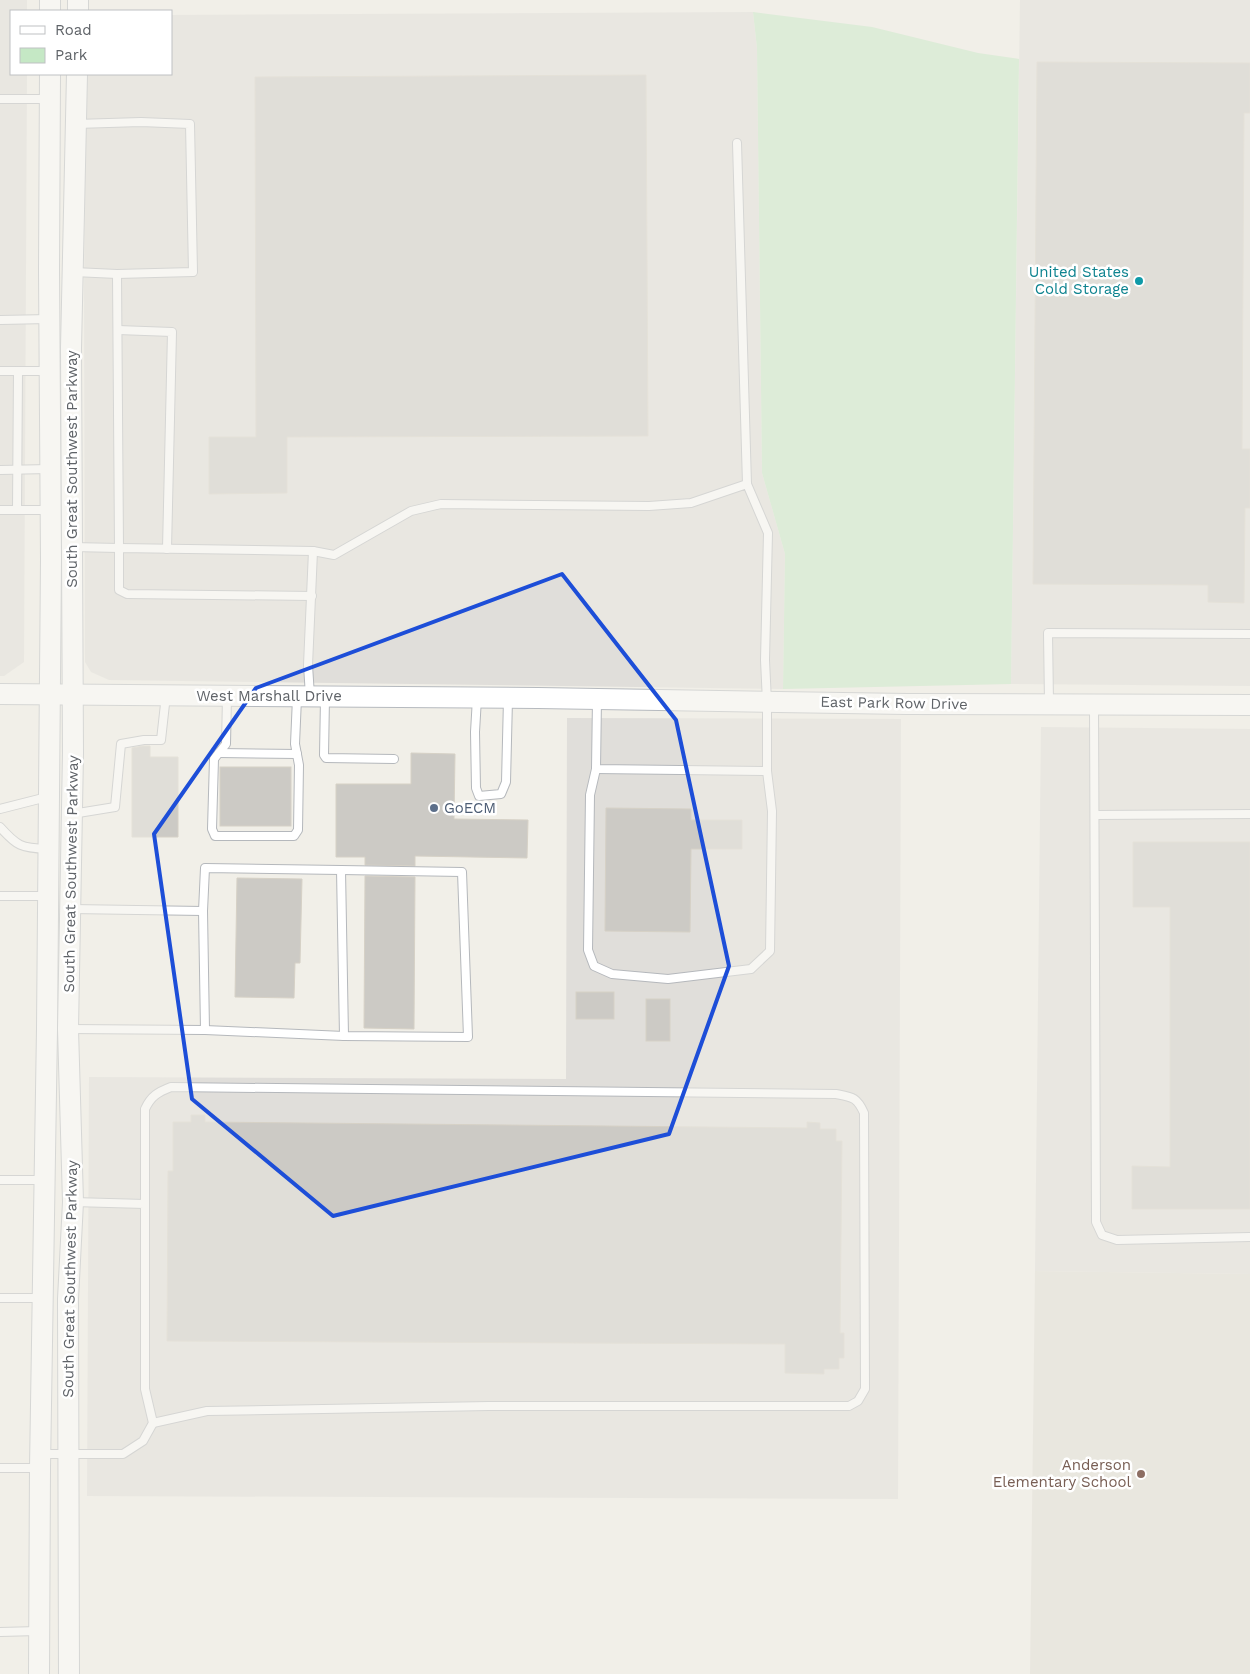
<svg xmlns="http://www.w3.org/2000/svg" width="1250" height="1674" font-family="'Work Sans',sans-serif">
<style>
.industrial{fill:#e0deda}
.education{fill:#e1ded6}
.green{fill:#c5e8c5}
.building{fill:#cccac5;stroke:#d6d1c6}
.lines{fill:none;stroke-linecap:round;stroke-linejoin:round}
.lane-casing{stroke:#b5b8bc;stroke-width:10}
.secondary-casing{stroke:#b6babf;stroke-width:22}
.lane{stroke:#fff;stroke-width:8}
.secondary{stroke:#fff;stroke-width:20}
.marked{fill:none;stroke:#1d4ed8;stroke-width:4;stroke-linejoin:round}
.culture-dot{fill:#0f9aa8;stroke:#fff;stroke-width:2}
.service-dot{fill:#5c6f8a;stroke:#fff;stroke-width:2}
.education-dot{fill:#8d6e63;stroke:#fff;stroke-width:2}
.labels{text-anchor:middle;stroke-width:5;stroke-linejoin:round;paint-order:stroke}
.culture-label{font-size:15px;fill:#0d838f;stroke:#fff;text-anchor:end}
.street-label{font-size:15px;fill:#5f6368;stroke:#fff}
.service-label{font-size:15px;fill:#4e5e75;stroke:#fff;text-anchor:start}
.education-label{font-size:15px;fill:#785e54;stroke:#fff;text-anchor:end}
</style>
<rect width="100%" height="100%" fill="#f1efe8"/>
<!-- industrial -->
<g class="industrial">
<path d="M0 0H27V11H11V74H27L24 662 4 676H0Z"/>
<path d="M1020 0H1250V686L1011 684Z"/>
<path d="M753 12 757 48 762 473 785 554 783 689 109 680 91 672 85 662 84 289 86 74H171V15Z"/>
<path d="M567 718 901 719 898 1499 87 1496 89 1077 566 1079Z"/>
<path d="M1041 727 1250 729V1274L1035 1271Z"/>
</g>
<!-- education -->
<path class="education" d="M1035 1271 1250 1274V1674H1030Z"/>
<!-- green -->
<path class="green" d="M753 12 872 27 978 53 1019 59 1011 684 783 689 785 554 762 473 757 48Z"/>
<!-- building -->
<g class="building">
<path d="M1037 62 1250 63V113H1244L1242 449H1250V508H1245L1244 603 1208 602V585L1033 584Z"/>
<path d="M646 75 648 436 287 437V493L209 494V437H256L255 77Z"/>
<path d="M143 746H150V757H178V837H132V748Z"/>
<path d="M411 753 455 754 454 819 528 820 527 858 415 856V866L365 865V857H336V784H411Z"/>
<rect x="220" y="767" width="71" height="59"/>
<path d="M606 808 691 809V820H742V849H691L690 932 605 931Z"/>
<path d="M1133 842H1250V1209H1132V1166L1170 1167V907H1133Z"/>
<path d="M365 876 415 877 414 1029 364 1028Z"/>
<path d="M237 878 302 879 300 963H295L294 998 235 997Z"/>
<rect x="576" y="992" width="38" height="27"/>
<rect x="646" y="999" width="24" height="42"/>
<path d="M191 1115H205V1122L807 1128V1122L820 1123V1129H836V1141H842L840 1333H844V1358H839V1369H824V1374L785 1373V1344L167 1341 168 1171H173V1122H191Z"/>
</g>
<g class="lines">
<!-- lane casing -->
<g class="lane-casing">
<g id="lane">
<path d="M0 99H48"/>
<path d="M737 143 747 484"/>
<path d="M74 272 117 274 193 272 190 124 141 122 76 124"/>
<path d="M0 320 49 319"/>
<path d="M118 330 172 332 167 549"/>
<path d="M0 371H50"/>
<path d="M0 470 50 469"/>
<path d="M0 510H49"/>
<path d="M17 510 18 371"/>
<path d="M72 547 119 548 117 274"/>
<path d="M312 596 127 594 119 590V548L313 551 334 555 411 511 441 504 649 506 691 503 747 484 768 533 765 660 767 702V771L596 769 597 699"/>
<path d="M227 696 226 744 214 759 212 829 215 836H294L298 830 299 765 295 744 297 698"/>
<path d="M310 696 308 665 313 551"/>
<path d="M325 698 324 755 326 758 394 759"/>
<path d="M477 698 475 732 476 788 479 796 501 794 506 782 508 699"/>
<path d="M1049 703 1048 633 1250 634"/>
<path d="M1094 705 1096 1222 1102 1235 1117 1240 1250 1237"/>
<path d="M219 753 297 754"/>
<path d="M596 769 590 795 588 950 594 966 612 974 668 979 751 969 770 951 772 811 767 771"/>
<path d="M0 809 47 797"/>
<path d="M72 814 115 807 121 744 144 740H161L166 695"/>
<path d="M1095 815 1250 814"/>
<path d="M0 827C17 846 21 848 47 849"/>
<path d="M0 896H48"/>
<path d="M71 909 203 911"/>
<path d="M68 1029 205 1030 344 1036 468 1037 462 872 341 870"/>
<path d="M205 1030 203 911 205 868 341 870 344 1036"/>
<path d="M0 1180H45"/>
<path d="M145 1204V1109C151 1096 158 1092 171 1087L836 1094C852 1097 857 1097 864 1113L865 1389 858 1401 849 1406H489L207 1411 153 1423"/>
<path d="M0 1298H43"/>
<path d="M42 1454H123L143 1441 153 1423 145 1389V1204L73 1202"/>
<path d="M0 1468H40"/>
<path d="M0 1632 38 1631"/>
</g>
</g>
<!-- secondary casing -->
<g class="secondary-casing">
<g id="secondary">
<path d="M50 11V0"/>
<path d="M78 11V0"/>
<path d="M0 694 538 698 907 704 1250 705"/>
<path d="M39 1674 40 1468 47 1029 51 560 49 271 50 74"/>
<path d="M69 1674 68 1299 73 1202 68 1029 73 753 71 348 77 74"/>
</g>
</g>
<!-- lane -->
<use href="#lane" class="lane"/>
<!-- secondary -->
<use href="#secondary" class="secondary"/>
</g>
<!-- marked area -->
<path d="M0 0H1250V1674H0ZM562 574 676 720 729 966 669 1134 333 1216 192 1099 154 834 256 688Z" fill="#f1efe8" fill-opacity=".55" fill-rule="evenodd"/>
<path class="marked" d="M562 574 676 720 729 966 669 1134 333 1216 192 1099 154 834 256 688Z"/>
<!-- markers -->
<circle class="culture-dot" cx="1139" cy="281" r="5"/>
<circle class="service-dot" cx="434" cy="808" r="5"/>
<circle class="education-dot" cx="1141" cy="1474" r="5"/>
<g class="labels">
<!-- culture labels -->
<g class="culture-label">
<text x="1129" y="277">United States<tspan x="1129" dy="17">Cold Storage</tspan></text>
</g>
<!-- street labels -->
<g class="street-label">
<text transform="translate(72 469) rotate(-90)" y="5">South Great Southwest Parkway</text>
<text x="269" y="701">West Marshall Drive</text>
<text transform="translate(894 703) rotate(1)" y="5">East Park Row Drive</text>
<text transform="translate(71 874) rotate(-89)" y="5">South Great Southwest Parkway</text>
<text transform="translate(70 1279) rotate(-89)" y="5">South Great Southwest Parkway</text>
</g>
<!-- service labels -->
<g class="service-label">
<text x="444" y="813">GoECM</text>
</g>
<!-- education labels -->
<g class="education-label">
<text x="1131" y="1470">Anderson<tspan x="1131" dy="17">Elementary School</tspan></text>
</g>
</g>
<!-- legend -->
<rect x="10" y="10" width="162" height="65" fill="#ffffff" stroke="#bfc1c3"/>
<rect x="20" y="26" width="25" height="8" fill="#ffffff" stroke="#bfc1c3"/>
<text x="55" y="35" font-size="15" fill="#5f6368">Road</text>
<rect x="20" y="48" width="25" height="15" fill="#c5e8c5" stroke="#bfc1c3"/>
<text x="55" y="60" font-size="15" fill="#5f6368">Park</text>
</svg>
